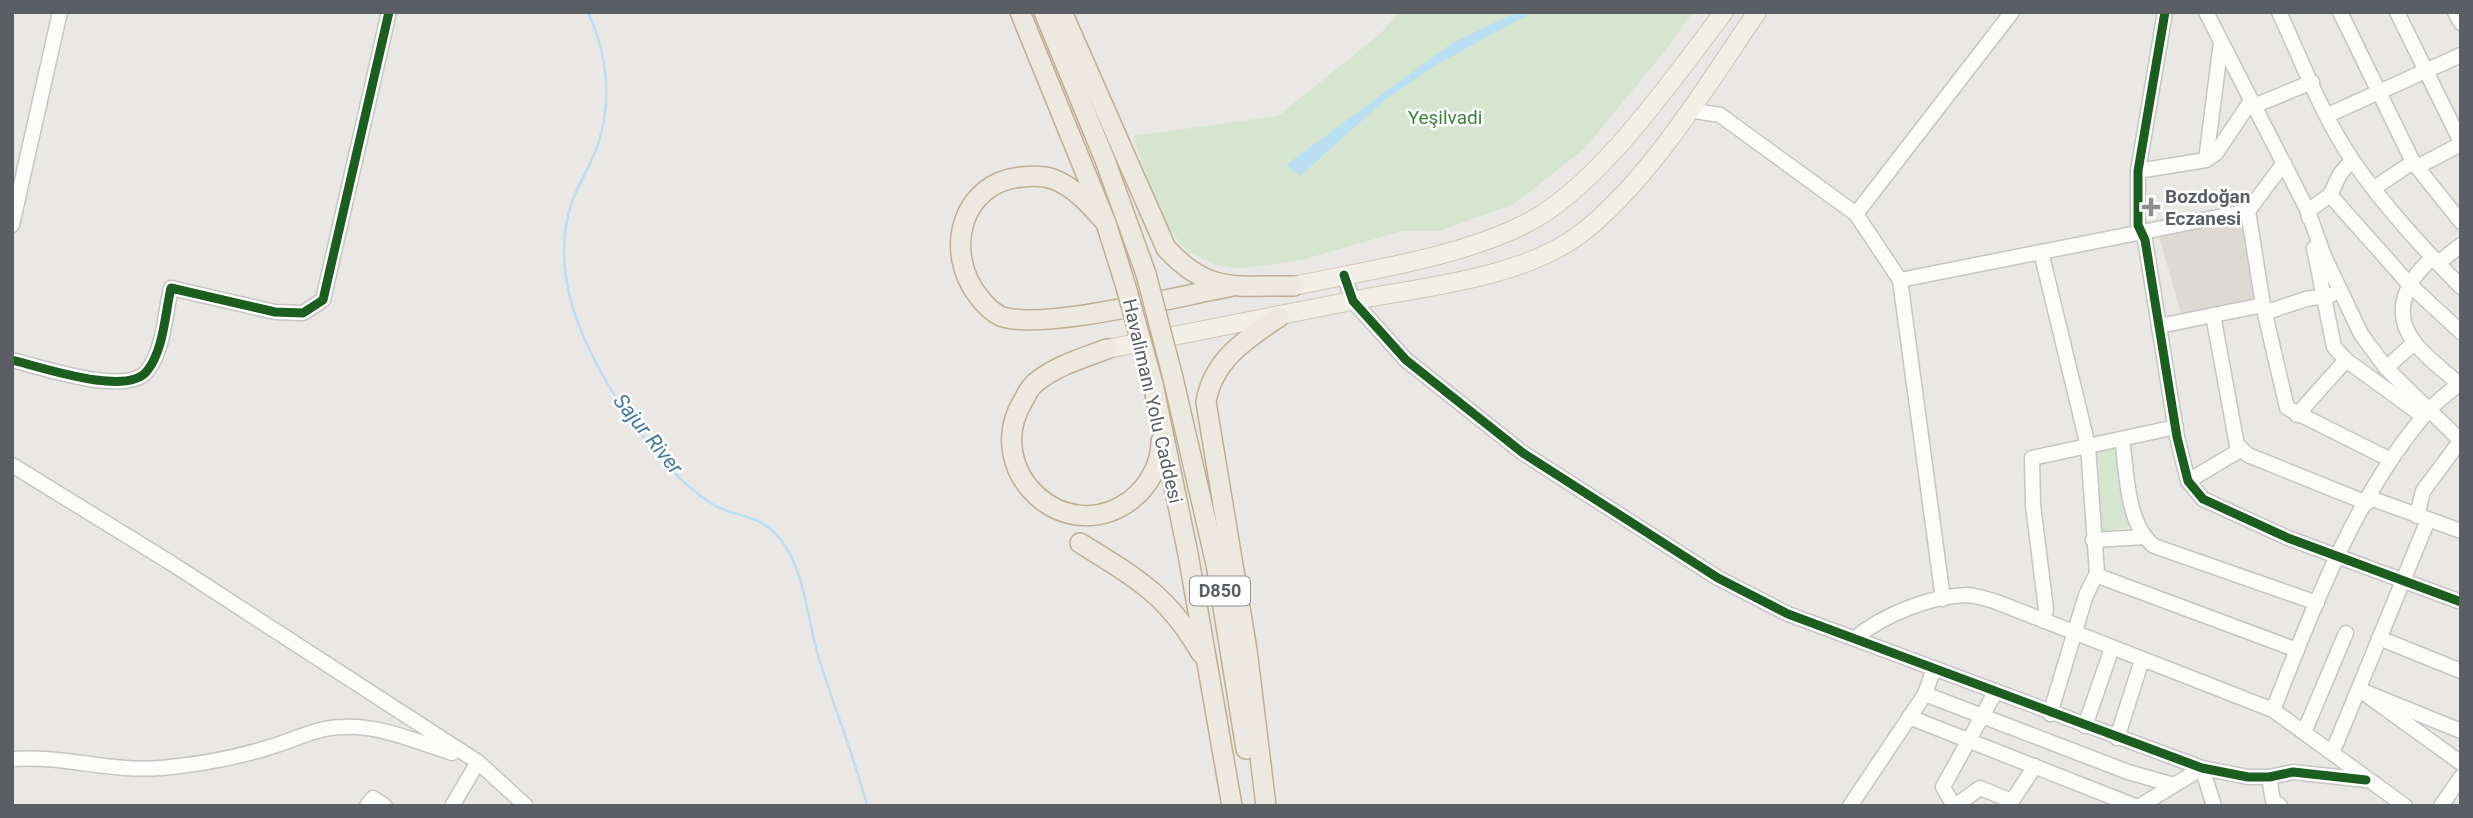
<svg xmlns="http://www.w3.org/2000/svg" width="2473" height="818" font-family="Roboto,sans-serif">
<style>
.education{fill:#dddad4}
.green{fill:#d5e5d0}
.water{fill:#badff3}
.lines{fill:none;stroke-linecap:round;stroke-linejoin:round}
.stream{stroke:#badff3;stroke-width:2.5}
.minor-casing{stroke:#c6c5c5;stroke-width:17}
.major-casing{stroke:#d0c6b4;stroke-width:20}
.highway-casing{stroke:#bfae94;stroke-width:22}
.minor{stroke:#fcfcfb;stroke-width:14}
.major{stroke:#f2efe7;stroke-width:18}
.highway{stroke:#ede9e1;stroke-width:19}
.highway-bridge-casing{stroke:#bfae94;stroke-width:22;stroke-linecap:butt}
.highway-bridge{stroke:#ede9e1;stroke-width:19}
.cycleway-casing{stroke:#fff;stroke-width:13}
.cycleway{stroke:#1b5e20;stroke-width:9}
.poi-dot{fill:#8d8e90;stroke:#fff;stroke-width:2.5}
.labels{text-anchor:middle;stroke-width:5;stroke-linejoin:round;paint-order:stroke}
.shield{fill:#fff;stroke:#8c8e91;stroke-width:2}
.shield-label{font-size:18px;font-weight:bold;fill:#5b5e62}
.park-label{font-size:19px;fill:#3d813b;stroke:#fff}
.poi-label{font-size:19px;font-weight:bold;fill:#5b5e62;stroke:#fff;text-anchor:start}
.street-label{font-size:19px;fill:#5b5e62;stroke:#fff}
.water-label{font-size:21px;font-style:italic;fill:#4278a1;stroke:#fff}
</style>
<rect width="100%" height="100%" fill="#eae8e4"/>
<!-- education -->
<path class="education" d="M2241 222 2257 302 2182 317 2159 236Z"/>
<!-- green -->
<g class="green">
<path d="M1400 12H1693L1664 52 1584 149 1514 204 1439 231H1402L1302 260 1239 269 1213 264 1187 251 1164 223 1133 136 1278 116 1380 34Z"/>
<path d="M2115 449 2130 527 2100 532 2094 455 2101 450Z"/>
</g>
<!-- water -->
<path class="water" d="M1517 12H1533L1438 64 1386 99 1300 176 1286 165 1452 43Z"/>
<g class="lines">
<!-- stream -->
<path class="stream" d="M588 12C607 53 612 98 599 141 593 162 581 179 573 199 560 234 562 273 573 308 593 373 655 467 712 504 737 519 760 512 781 540 805 571 807 618 818 655 833 706 854 754 867 806"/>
<!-- minor casing -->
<g class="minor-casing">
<g id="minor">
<path d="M2165 12 2138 171V225L2145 240 2177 437 2188 481 2203 499 2288 538 2461 602"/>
<path d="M2206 12 2308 211 2324 256 2361 334 2386 368 2461 441"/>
<path d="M2279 12C2302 61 2322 116 2353 161 2384 206 2422 247 2461 287"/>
<path d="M2340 12 2413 162 2461 222"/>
<path d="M2397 12 2461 142"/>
<path d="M2455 12 2461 23"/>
<path d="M2254 106 2312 82"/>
<path d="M1689 110 1720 115 1856 214 1900 280"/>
<path d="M2328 115 2461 55"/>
<path d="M2206 160 2221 42"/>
<path d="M2417 167 2461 144"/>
<path d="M2138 171 2206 160 2216 153 2251 101"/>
<path d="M2374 188 2413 162"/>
<path d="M2330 195 2410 285 2461 332"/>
<path d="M2248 211 2263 305 2287 408 2391 460"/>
<path d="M1856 214 2012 12"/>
<path d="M2309 218 2308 211 2330 195 2340 174 2352 160"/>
<path d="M12 225 60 12"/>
<path d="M2314 248 2334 347 2346 360 2423 416"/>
<path d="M2041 252 2088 446 2032 458 2033 505 2046 609 2044 621"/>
<path d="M2433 258C2407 279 2390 312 2415 343 2426 358 2445 371 2459 384"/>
<path d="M2438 263 2461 245"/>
<path d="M1344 275 1353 301 1406 360 1523 453 1718 578 1788 614 2202 768 2248 777H2269L2293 772 2366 780"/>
<path d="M2213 315 2237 445 2248 455 2367 503"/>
<path d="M2159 326 2263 305 2267 312 2306 299 2331 295"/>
<path d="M12 360C41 367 127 397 147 371 164 350 165 313 171 288L275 312 303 313 323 300 389 12"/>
<path d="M2386 368 2414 343"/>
<path d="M2297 415 2346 360"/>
<path d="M2176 427 2088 446 2097 573 2101 577 2297 650"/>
<path d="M2122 439C2127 472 2126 524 2154 546L2317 603"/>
<path d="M12 465 171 563 478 762 526 806"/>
<path d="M2188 481 2242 449"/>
<path d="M2370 498 2461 531"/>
<path d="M2417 516 2423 491 2461 440"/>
<path d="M2093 540 2145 537"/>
<path d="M1943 599 1900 280 2248 211 2284 163"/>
<path d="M1855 638C1884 615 1929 596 1967 595 1975 595 1985 599 1994 601L2273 710 2405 806"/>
<path d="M2379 638 2461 671"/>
<path d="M1925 694 2128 772 2174 785"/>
<path d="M2273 710C2314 607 2355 495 2428 411 2438 400 2450 392 2461 382"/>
<path d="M2050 714 2086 595 2097 573"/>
<path d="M1909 717 2135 806"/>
<path d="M2085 726 2112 648"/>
<path d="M2305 730 2346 633"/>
<path d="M2461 731 2360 690 2461 763"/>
<path d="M2117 738 2142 660"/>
<path d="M2333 751 2428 520"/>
<path d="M12 759C62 755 109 772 161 768 195 765 234 758 267 748 293 741 316 727 343 727 380 725 418 742 452 753"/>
<path d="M2269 777 2273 801 2280 806"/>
<path d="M367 806 373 798 385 806"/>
<path d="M452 806 478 762"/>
<path d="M1850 806 1925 694 1934 668"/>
<path d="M1954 806 1943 787 1996 691"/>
<path d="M1955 806 1980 788 2012 801 2035 766"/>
<path d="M2140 806 2202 768 2214 806"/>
<path d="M2441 806 2461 777"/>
</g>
</g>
<!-- major casing -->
<g class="major-casing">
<g id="major">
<path d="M1294 286C1368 270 1457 258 1525 224 1598 188 1674 77 1724 12"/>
<path d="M1107 349C1192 333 1277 316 1362 299 1430 286 1522 277 1579 235 1649 182 1707 85 1757 12"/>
</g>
</g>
<!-- highway casing -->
<g class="highway-casing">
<g id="highway">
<path d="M1020 12 1106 223 1126 287"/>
<path d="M1044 12 1105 160 1146 274"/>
<path d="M1062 12 1166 248C1209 295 1236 285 1294 286"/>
<path d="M1106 223C1090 205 1076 188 1053 179 1044 176 1031 176 1022 177 961 182 943 252 979 297 984 304 994 314 1003 317 1046 330 1179 296 1229 287"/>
<path d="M1107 349C1083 358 1055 366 1035 383 1030 387 1026 395 1023 401 981 470 1064 550 1131 500 1149 486 1161 464 1161 441"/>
<path d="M1173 378 1216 564 1246 749"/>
<path d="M1153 384 1188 554 1232 806"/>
<path d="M1080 543C1136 578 1167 594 1201 653"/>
<path d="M1266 806 1247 650 1206 402C1213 360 1246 339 1279 317"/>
</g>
</g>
<!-- minor -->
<use href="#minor" class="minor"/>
<!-- major -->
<use href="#major" class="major"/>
<!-- highway -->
<use href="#highway" class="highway"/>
<!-- highway-bridge casing -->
<g class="highway-bridge-casing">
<g id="highway-bridge">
<path d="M1146 274 1173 378"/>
<path d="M1126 287 1153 384"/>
</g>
</g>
<!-- highway-bridge -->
<use href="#highway-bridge" class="highway-bridge"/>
<!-- cycleway casing -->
<g class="cycleway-casing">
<g id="cycleway">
<path d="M2165 12 2138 171V225L2145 240 2177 437 2188 481 2203 499 2288 538 2461 602"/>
<path d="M1344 275 1353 301 1406 360 1523 453 1718 578 1788 614 2202 768 2248 777H2269L2293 772 2366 780"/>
<path d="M12 360C41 367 127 397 147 371 164 350 165 313 171 288L275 312 303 313 323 300 389 12"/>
</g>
</g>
<!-- cycleway -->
<use href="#cycleway" class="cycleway"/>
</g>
<!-- markers -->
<path class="poi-dot" d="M2147.5 196.5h7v7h7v7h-7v7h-7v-7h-7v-7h7z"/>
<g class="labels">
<!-- shield labels -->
<rect class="shield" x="1190" y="576.5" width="60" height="29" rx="5"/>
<g class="shield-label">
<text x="1220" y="597">D850</text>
</g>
<!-- park labels -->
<g class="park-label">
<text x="1445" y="124">Yeşilvadi</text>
</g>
<!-- poi labels -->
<g class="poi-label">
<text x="2165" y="203">Bozdoğan<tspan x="2165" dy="22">Eczanesi</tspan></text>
</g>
<!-- street labels -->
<g class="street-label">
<text transform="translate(1153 401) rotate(77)" y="7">Havalimanı Yolu Caddesi</text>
</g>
<!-- water labels -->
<g class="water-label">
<text transform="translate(648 434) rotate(51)" y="7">Sajur River</text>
</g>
</g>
<!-- border -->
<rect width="2473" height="818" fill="none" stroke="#5b5e62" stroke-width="28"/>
</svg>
